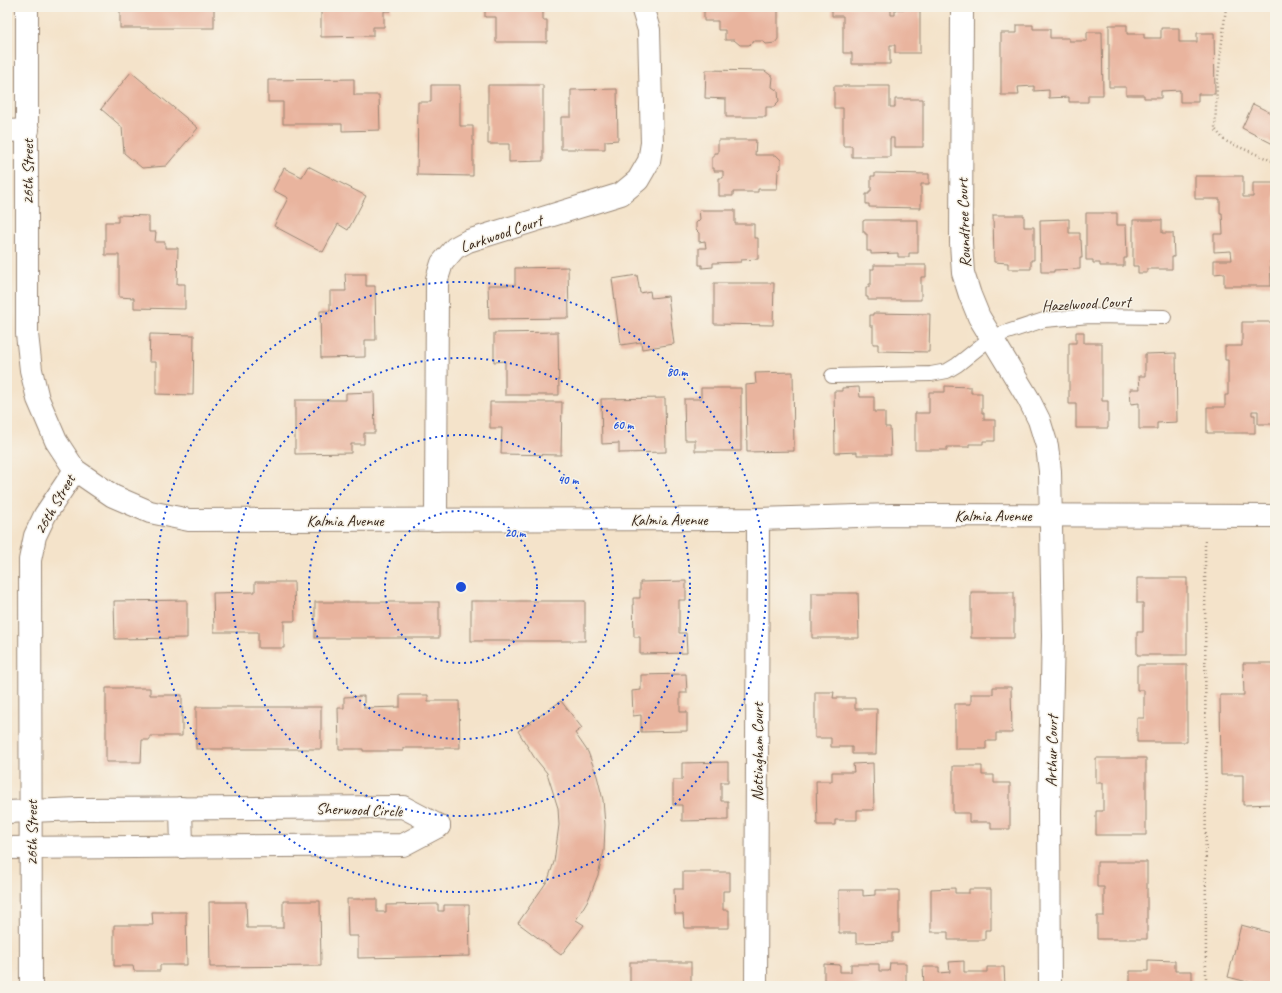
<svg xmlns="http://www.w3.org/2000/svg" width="1282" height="993" font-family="Caveat,sans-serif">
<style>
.building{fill:#e9b49e}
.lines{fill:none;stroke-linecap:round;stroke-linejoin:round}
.service-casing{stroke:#988674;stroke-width:16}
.minor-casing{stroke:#988674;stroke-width:24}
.tertiary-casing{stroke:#988674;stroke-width:24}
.path{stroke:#988674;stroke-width:2.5;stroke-dasharray:1 3;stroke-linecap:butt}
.service{stroke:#fff;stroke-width:14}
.minor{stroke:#fff;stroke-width:22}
.tertiary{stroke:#fff;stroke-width:22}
.ring{fill:none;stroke:#1d4ed8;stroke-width:2;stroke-dasharray:2 4}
.labels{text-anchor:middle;stroke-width:3;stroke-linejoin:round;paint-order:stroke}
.street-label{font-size:16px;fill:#3b2a1e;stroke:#f7f3e8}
.centre{fill:#1d4ed8;stroke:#f7f3e8;stroke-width:2}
.ring-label{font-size:12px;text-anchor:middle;font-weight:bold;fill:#1d4ed8;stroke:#f7f3e8;stroke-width:3;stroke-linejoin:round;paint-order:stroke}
</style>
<rect width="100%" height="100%" fill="#f7f3e8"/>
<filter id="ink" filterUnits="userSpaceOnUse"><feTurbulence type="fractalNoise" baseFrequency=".025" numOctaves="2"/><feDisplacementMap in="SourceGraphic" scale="8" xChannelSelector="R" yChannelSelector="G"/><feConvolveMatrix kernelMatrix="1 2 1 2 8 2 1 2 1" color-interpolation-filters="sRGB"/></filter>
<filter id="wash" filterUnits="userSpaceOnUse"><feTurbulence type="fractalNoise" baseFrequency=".012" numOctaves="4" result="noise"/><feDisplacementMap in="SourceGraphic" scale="16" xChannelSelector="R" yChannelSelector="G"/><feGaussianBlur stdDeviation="0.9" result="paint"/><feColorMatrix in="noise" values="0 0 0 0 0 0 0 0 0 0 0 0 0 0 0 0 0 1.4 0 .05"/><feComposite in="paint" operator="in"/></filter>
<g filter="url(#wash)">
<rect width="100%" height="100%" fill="#f4e3ca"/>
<g id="blocks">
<!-- building -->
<g class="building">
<rect x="120" y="7" width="94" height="21"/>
<path d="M321 7H391V11H384V27H373V36L321 37Z"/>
<path d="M485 7H543V20H547V42H496V17H485Z"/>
<path d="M704 7H778V39L775 43 766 44 763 41H754L749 45H740L734 40H725V30H718V21H704Z"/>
<path d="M832 7H891V15H895V9H920V53H895V45H890V64H852V53H843V16H832Z"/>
<path d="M1017 25H1033V29H1050V38H1069V41H1087V32H1102L1103 95H1088V102H1069V97L1049 98V90L1034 91V86L1018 87 1019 95H1001V33H1017Z"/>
<path d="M1109 25H1127V34H1144V38H1161V28H1179V42H1197V33H1214L1215 94H1198V102H1180V90L1161 91V98H1144V95H1126V87H1109Z"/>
<path d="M706 70 765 71 773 77 772 87 778 91 779 102 774 107H766V117H726V99L705 98Z"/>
<path d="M131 72 198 128 166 166 142 168 124 153 122 127 101 109Z"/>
<path d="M354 79V95H379L380 130 342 131V124H283V102H268V80Z"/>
<path d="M431 85H460V126H473V176L417 175 418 102H431Z"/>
<path d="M488 85H543V161L509 162V144H488Z"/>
<path d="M834 86H890V107H895V99H923V147H894V138H890V157H852V146H843V108H834Z"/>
<path d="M617 89 618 140 605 141V149H561V117H571V90Z"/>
<path d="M1253 104 1271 113 1275 104V145L1242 128Z"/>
<path d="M718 140H756L755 155H776L781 160V168L778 171 777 189H758V192H733V196H719V178H723V171H714V168H712V157H714V153H718Z"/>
<path d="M308 166 366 196 348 230 338 224 323 252 274 226 288 198 273 190 284 168 302 177Z"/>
<path d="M875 173 929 174V184H921V208L869 207V204H866V194H869V191H871V176H875Z"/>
<path d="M1195 176H1243V197H1253V183H1275V261H1270L1271 286H1224V273L1214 274V260H1232L1231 251 1214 252V234H1223L1222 213H1220V199H1195Z"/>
<path d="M699 210H735V224H754V238H758V259L741 260V262L713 263V267L702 268V265H699V248H706L705 241 699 242V233L696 230V223L700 219Z"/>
<path d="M1086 213H1117V225H1126L1127 258H1124V266H1100V263H1093V260H1086Z"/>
<path d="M118 215 149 216V232H156L155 242H165V248H178L177 284H185V309L134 308V298L119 297V255H105V222H118Z"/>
<path d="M993 215H1024V227H1034V260H1031V269H1008V263L994 262Z"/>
<path d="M1069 219V233H1080V240H1081L1082 258H1080V269L1054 270V272H1041L1040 220Z"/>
<path d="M865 220H918V253H909V257H898V253L871 254V251H867V234H865V232H863V221Z"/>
<path d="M1133 220H1162V233H1173L1174 257H1172V269H1147V273H1138V266H1133Z"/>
<path d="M874 265H926V277H921V300H868V297H866V287H869V284H871V269H874Z"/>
<path d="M568 267 569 318 489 319 488 285H515V268Z"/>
<path d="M345 274H366V286H375L376 340H365V357L321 358 320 311H330V291H346Z"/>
<path d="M637 275 640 293 650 291 651 298 668 296 674 344 642 349 641 342 621 345 612 279Z"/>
<path d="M714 283H774L773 325 714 324Z"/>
<path d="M873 313 930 314 929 352 878 351V344H873V326H870V315H873Z"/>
<path d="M1242 322H1275V424H1258V411H1252V415H1255V433H1207V407H1225V395H1228V360H1225V346H1242Z"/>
<path d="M558 332 559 395H505V361L494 362V333Z"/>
<path d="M1076 332H1084V343H1102V401H1108V428H1076V404H1069V343H1076Z"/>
<path d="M150 334 194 335 193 395 156 394V362H149Z"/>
<path d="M1176 353 1177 422 1157 423V429H1139V403L1131 404 1130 389H1140L1139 376H1145V354Z"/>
<path d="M793 372 794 451 747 452 746 385 756 384 755 373Z"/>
<path d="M945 386 971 387V393H982V413H984V420H995V441H983V444H969V447H947V450H915V413H929V392H945Z"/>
<path d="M859 387 860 397H874V412H885V427H890L891 455H857V452L835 453 834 391H842V388Z"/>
<path d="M701 388H741V451H695V440H685L684 399H701Z"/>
<path d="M374 392 375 433H364V444H351V453L295 454V400H346V393Z"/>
<path d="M665 398 666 452 619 453V443L602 444 601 399Z"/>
<path d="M490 402H562L561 455 501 454 502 428H490Z"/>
<path d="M1137 578H1187V655H1137V632H1143V603H1137Z"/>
<path d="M686 581V600H679V633H686L687 653 640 654V637H634L633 598H640V582Z"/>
<path d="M255 582H294L295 621H284V648H258V632H214L213 593 255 592Z"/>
<rect x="971" y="592" width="43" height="46"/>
<path d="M812 593H858L859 638H812Z"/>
<path d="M187 600V638L115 639 114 601Z"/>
<rect x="471" y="601" width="114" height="40"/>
<rect x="315" y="602" width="124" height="36"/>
<path d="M1243 663H1275V722H1273V749H1275V804L1243 805V775H1221L1220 695H1244Z"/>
<path d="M1137 665H1187V742H1137V718H1144V690H1137Z"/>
<path d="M686 674 687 693H680V712H687V731L641 732V715L633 716 632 691 641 690V675Z"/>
<path d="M993 687H1011L1012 733H996V741H986V749H955V704H971V694H993Z"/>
<path d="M106 688H150V695H182V736H150V740H142L141 762H106Z"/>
<path d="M815 692H834L833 698H855V709H877L876 754H852V747H831V738H815Z"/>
<path d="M400 695H428V701H459L460 748H403V751H363V749H339L338 708H344V697L364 696V708L400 707Z"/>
<path d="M561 701 582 728 575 733 588 752 597 776 603 800 605 825 604 851 598 875 589 898 576 920 584 925 561 955 518 923 548 880 554 862 559 825 558 808 547 773 534 757 518 731Z"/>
<rect x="196" y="707" width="125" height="42"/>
<path d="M1096 758H1146V835H1096V811H1103V783H1096Z"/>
<path d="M728 762V782H721V801H728V820L682 821V805H673V780H682V763Z"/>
<path d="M873 763 874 810H857V820H835V825H817L816 781H832V772H854L853 764Z"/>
<path d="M953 766H982V775H994V783H1010V829H991V822H969V813H953Z"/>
<path d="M1097 862H1147V939H1097V916H1104V887H1097Z"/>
<path d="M683 872H730V891H723V910H729V928H684L683 914H675L674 889H683Z"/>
<path d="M955 888V893H969V889H991V930H985V940H948V932H931V889Z"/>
<path d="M839 890H863V896L875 895V890H899V933H893V942L856 943V933H839Z"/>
<path d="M347 899H377V912H386V905L438 904V911H444V905H469L470 956 358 958V936H348Z"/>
<path d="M283 901H320L321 966 210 967 209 902H246L247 928H283Z"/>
<path d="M152 912H186L187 965H160V971H134L133 966H114V925H153Z"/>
<path d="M1241 925 1275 934V986H1263L1228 977Z"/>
<path d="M1148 960 1175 961V971H1192V986H1130V971H1148Z"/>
<path d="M964 961V972H987V967H1004L1005 986H924L923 967H939V973L950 972 949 962Z"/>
<rect x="630" y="962" width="61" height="24"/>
<path d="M890 963H906V986H824V964L840 965V972H851V964H879V971H889Z"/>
</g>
</g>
</g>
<g filter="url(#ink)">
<use href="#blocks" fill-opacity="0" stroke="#988674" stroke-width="1"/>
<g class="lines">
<!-- service casing -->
<g class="service-casing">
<path id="service" d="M832 376 931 374 947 371 957 365 992 337 1044 320 1090 316 1164 317"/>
</g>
<!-- minor casing -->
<g class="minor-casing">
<g id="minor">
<path d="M962 7 961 243 963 273 970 295 979 317 1028 398 1039 420 1047 446 1050 471 1053 636 1049 811 1050 986"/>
<path d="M7 131 28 130"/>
<path d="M436 520 437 279 442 263 455 248 468 241 621 194 638 180 649 161 652 143 649 30 642 7"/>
<path d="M181 808 182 847"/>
<path d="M7 812 79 809 403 807 439 826"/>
<path d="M7 848 403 845 439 826"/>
<path d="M756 986 758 519"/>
</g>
</g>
<!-- tertiary casing -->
<g class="tertiary-casing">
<g id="tertiary">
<path d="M27 7V334L31 370 38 399 56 441 75 470 113 496 150 512 189 520 758 519 892 515 1275 516"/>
<path d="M31 986 30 560 35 536 45 515 75 470"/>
</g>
</g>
<!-- path -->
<g class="path">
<path d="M1226 7 1217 85 1215 129 1225 141 1275 162"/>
<path d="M1205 541 1206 986"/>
</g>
<!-- service -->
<use href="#service" class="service"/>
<!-- minor -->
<use href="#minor" class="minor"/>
<!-- tertiary -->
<use href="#tertiary" class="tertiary"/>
</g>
</g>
<!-- distance rings -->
<g class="ring">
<circle cx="461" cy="587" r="76"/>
<circle cx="461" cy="587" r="152"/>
<circle cx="461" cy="587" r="229"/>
<circle cx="461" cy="587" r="305"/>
</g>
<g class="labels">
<!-- street labels -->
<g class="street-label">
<text transform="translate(27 172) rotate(-90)" y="6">26th Street</text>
<text transform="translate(963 223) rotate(-92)" y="6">Roundtree Court</text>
<text transform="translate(501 233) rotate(-19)" y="6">Larkwood Court</text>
<text transform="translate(1086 303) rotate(-3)" y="6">Hazelwood Court</text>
<text transform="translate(54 504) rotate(-60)" y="6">26th Street</text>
<text x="993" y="521">Kalmia Avenue</text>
<text x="669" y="525">Kalmia Avenue</text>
<text x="345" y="526">Kalmia Avenue</text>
<text transform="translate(1051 751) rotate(-89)" y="6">Arthur Court</text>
<text transform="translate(757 752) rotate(-90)" y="6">Nottingham Court</text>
<text transform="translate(359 809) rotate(2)" y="6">Sherwood Circle</text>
<text transform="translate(31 833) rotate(-90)" y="6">26th Street</text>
</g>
</g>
<circle cx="461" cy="587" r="6" class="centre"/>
<g class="ring-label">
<text x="677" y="376">80 m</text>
<text x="623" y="429">60 m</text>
<text x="568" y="484">40 m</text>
<text x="515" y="537">20 m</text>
</g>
<!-- margin -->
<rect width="1282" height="993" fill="none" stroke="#f7f3e8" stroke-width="24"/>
</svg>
